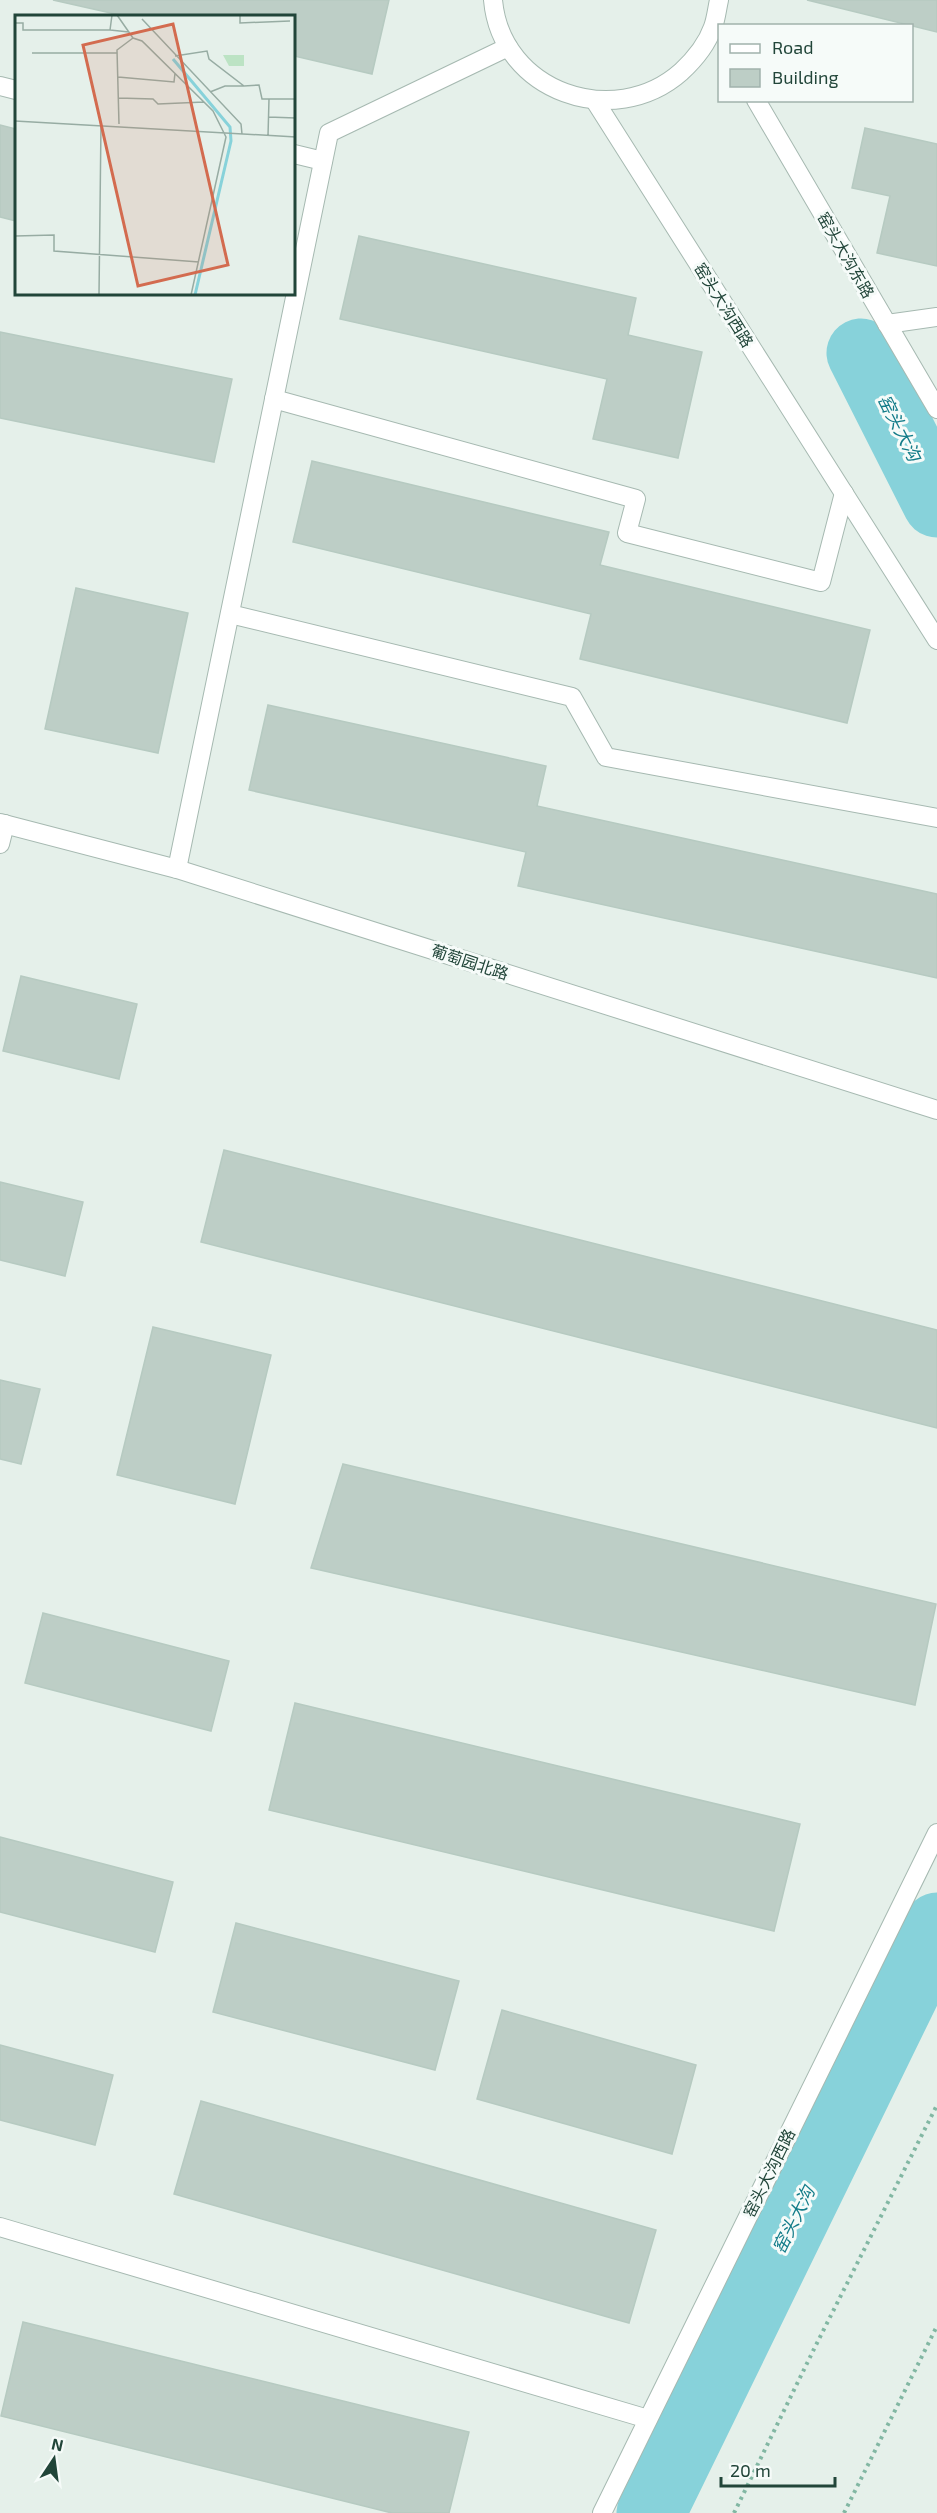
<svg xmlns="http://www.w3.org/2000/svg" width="937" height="2513" font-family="'Exo 2','Noto Sans SC',sans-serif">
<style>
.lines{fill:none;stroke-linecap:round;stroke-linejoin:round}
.river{stroke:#87d2da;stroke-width:69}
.building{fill:#bdcec6;stroke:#b6cac1;stroke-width:1.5}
.minor-casing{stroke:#a6b9b1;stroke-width:20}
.path{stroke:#82b7a3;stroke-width:4;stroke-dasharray:3 4.5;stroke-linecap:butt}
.minor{stroke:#fff;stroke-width:18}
.labels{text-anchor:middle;stroke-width:6;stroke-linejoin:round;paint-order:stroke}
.street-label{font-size:16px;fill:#214539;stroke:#f6fbf9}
.water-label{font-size:18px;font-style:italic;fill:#137c89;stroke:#f6fbf9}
.inset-river{fill:none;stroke:#87d2da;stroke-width:3}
.inset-road{fill:none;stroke:#97aca3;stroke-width:1.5}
.view{fill:#d36b4f;fill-opacity:0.15;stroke:#d36b4f;stroke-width:3}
.inset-edge{fill:none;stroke:#214539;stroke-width:3}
</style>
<rect width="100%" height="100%" fill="#e5f0ea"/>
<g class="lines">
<!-- river -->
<g class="river">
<path d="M861 353 937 503"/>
<path d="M651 2513 937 1927"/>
</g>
</g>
<!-- building -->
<g class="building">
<path d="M53 0H389L372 74 294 56V16H124Z"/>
<path d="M807 0H937V32Z"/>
<path d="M0 125 16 129V221L0 217Z"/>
<path d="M865 128 937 144V266L877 253 890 196 852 188Z"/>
<path d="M359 236 636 298 628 335 702 352 678 458 593 439 607 379 340 319Z"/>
<path d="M0 332 232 379 214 462 0 418Z"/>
<path d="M312 461 609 532 600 565 870 630 847 723 580 659 591 614 293 542Z"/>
<path d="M76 588 188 613 158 753 45 729Z"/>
<path d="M268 705 546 766 537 806 937 894V978L518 886 526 852 249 790Z"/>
<path d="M21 976 137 1004 119 1079 3 1051Z"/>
<path d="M224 1150 937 1330V1428L201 1242Z"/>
<path d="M0 1182 83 1202 65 1276 0 1260Z"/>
<path d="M153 1327 271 1355 235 1504 117 1475Z"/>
<path d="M0 1380 40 1389 21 1464 0 1459Z"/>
<path d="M343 1464 936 1604 915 1705 311 1568Z"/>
<path d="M43 1613 229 1661 211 1731 25 1683Z"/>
<path d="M295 1703 800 1824 774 1931 269 1810Z"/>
<path d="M0 1837 173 1882 155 1952 0 1912Z"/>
<path d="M236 1923 459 1981 435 2070 213 2012Z"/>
<path d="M502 2010 696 2065 672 2154 477 2099Z"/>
<path d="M0 2045 113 2075 95 2145 0 2120Z"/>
<path d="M201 2101 656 2230 629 2323 174 2194Z"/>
<path d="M23 2322 469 2432 449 2513H392L1 2416Z"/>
</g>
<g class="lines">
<!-- minor casing -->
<g class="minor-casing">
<g id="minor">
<path d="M493 0C501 92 614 131 681 72 694 60 707 44 713 27 716 19 717 9 719 0"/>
<path d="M0 86 16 90"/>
<path d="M756 100 937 409"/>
<path d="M595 101 937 640"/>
<path d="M294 154 323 161"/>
<path d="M887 324 937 317"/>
<path d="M274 399 636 499 627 533 821 582 844 493"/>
<path d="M230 614 572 697 606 757 937 818"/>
<path d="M0 823 177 869 937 1110"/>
<path d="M0 844 5 824"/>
<path d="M177 869 329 133 508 47"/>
<path d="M0 2227 648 2419"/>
<path d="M602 2513 937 1833"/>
</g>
</g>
<!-- path -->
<g class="path">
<path d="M734 2513 815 2347 937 2105"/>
<path d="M844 2513 937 2326"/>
</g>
<!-- minor -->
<use href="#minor" class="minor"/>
</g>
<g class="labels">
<!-- street labels -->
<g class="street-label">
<text transform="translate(846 255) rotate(60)" y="6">窑头大沟东路</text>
<text transform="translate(724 305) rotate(58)" y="6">窑头大沟西路</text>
<text transform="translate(470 962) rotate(18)" y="6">葡萄园北路</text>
<text transform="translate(769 2173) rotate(-64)" y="6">窑头大沟西路</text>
</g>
<!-- water labels -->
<g class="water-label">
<text transform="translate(899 428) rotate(63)" y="6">窑头大沟</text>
<text transform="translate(794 2220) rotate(-64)" y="6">窑头大沟</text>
</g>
</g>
<!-- overview -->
<g transform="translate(15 15)">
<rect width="280" height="280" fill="#e5f0ea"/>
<path d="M208 40H229V51H214Z" fill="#bce3c4"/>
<path class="inset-river" d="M158 44 215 112 216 126 180 280"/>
<path class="inset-road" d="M102 0 118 23 127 26 198 96 211 122 176 280M225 0V8L275 6M127 4 226 109 227 119M0 8H8V15H95L97 0M95 15 114 17M17 38H102M160 41 192 36 194 44 229 71 244 70 247 84H254L253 121M103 62 159 67 160 58M195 77 210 71H229M103 83 138 84 143 89 189 87M254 84H281M253 102 281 103M0 106 281 122M104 109 102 35 118 23M0 221 39 220V236L184 247M84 280 86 109"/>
<path class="view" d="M158 9 213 250 123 271 68 30Z"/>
<rect width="280" height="280" class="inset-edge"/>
</g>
<!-- legend -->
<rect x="718" y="24" width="195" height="78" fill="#f6fbf9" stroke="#a1b2ac" stroke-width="1.5"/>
<rect x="730" y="44" width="30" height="9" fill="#ffffff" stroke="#a1b2ac" stroke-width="1.5"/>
<text x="772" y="54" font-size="18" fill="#214539">Road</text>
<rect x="730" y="69" width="30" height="18" fill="#bdcec6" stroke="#a1b2ac" stroke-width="1.5"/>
<text x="772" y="84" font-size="18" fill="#214539">Building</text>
<!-- north arrow -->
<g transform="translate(54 2459) rotate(13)" stroke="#f6fbf9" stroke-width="4.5" paint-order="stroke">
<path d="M0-4.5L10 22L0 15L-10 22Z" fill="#214539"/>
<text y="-9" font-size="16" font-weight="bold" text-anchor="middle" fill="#214539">N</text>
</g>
<!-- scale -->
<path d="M721 2477v9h114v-9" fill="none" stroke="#214539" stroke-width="3"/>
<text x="730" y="2477" font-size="18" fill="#214539" stroke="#f6fbf9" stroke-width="4.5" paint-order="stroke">20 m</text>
</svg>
